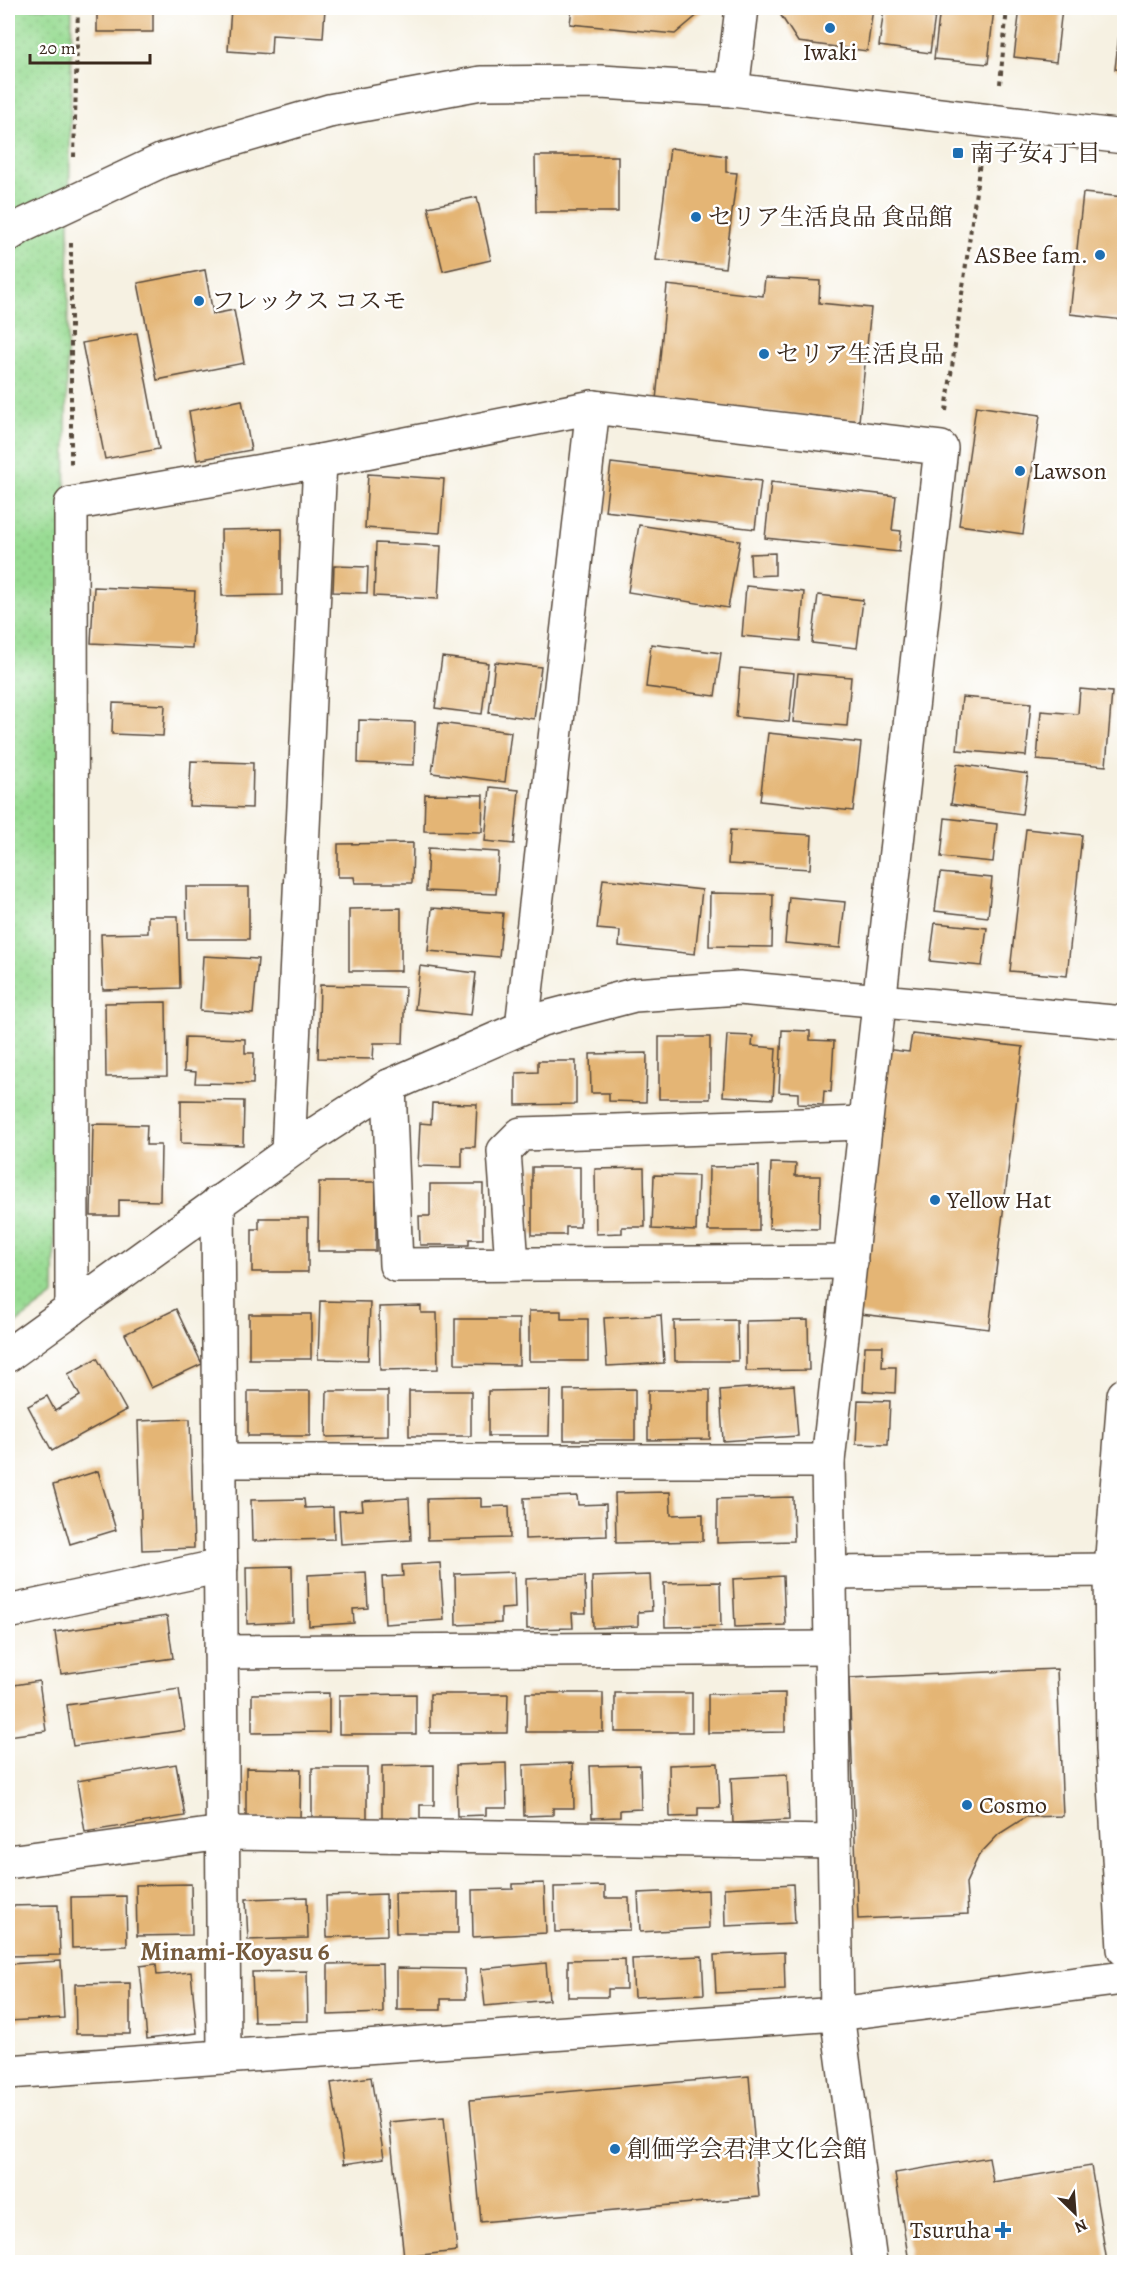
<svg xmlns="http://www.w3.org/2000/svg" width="1132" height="2270" font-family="Alegreya,'Noto Serif JP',serif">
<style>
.grass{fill:url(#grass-dots);stroke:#6a8258;stroke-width:1.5}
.building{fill:#e4b574}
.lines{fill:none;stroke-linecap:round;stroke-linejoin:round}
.street-casing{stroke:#57483b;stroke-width:36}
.secondary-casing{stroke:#57483b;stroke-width:36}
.path{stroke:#57483b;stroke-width:4;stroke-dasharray:4.5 4.5;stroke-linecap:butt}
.street{stroke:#fff;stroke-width:33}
.secondary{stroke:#fff;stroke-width:33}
.poi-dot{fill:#1f6fb2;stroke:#fff;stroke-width:2}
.labels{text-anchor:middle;stroke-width:5;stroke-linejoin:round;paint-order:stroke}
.poi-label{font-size:24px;fill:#3b2a1e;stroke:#fff;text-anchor:start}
.neighbourhood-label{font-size:26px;font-weight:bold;fill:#765b3c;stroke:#fff}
</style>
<defs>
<pattern id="grass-dots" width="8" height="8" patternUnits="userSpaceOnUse" patternTransform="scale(1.5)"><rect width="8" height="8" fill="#98db93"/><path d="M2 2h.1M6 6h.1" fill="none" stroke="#84bc7e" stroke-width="1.8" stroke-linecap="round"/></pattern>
</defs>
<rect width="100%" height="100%" fill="#fff"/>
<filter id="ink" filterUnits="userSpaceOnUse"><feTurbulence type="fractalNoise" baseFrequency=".0167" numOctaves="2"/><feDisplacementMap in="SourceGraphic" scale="12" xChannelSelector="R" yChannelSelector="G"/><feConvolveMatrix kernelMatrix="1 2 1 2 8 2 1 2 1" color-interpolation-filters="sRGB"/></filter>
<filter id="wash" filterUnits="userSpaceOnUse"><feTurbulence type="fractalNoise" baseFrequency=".008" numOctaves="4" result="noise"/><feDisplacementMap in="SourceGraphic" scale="24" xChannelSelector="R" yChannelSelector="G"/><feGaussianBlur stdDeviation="1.35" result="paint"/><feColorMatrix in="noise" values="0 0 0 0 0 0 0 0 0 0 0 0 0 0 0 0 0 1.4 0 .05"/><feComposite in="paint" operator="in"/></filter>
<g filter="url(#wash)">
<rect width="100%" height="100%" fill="#f6f1e2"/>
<!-- grass -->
<path class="grass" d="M8 8H72L54 1295 8 1329Z"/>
<g id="blocks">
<!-- building -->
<g class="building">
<rect x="97" y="8" width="56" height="24"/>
<path d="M231 8H325L323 38 272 35 271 54 228 51Z"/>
<path d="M572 8H706L675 34 570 24Z"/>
<path d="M781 8H873L867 51 798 42 780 14Z"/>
<path d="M884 8H936L930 53 879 46Z"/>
<path d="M940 8H994L988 64 934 59Z"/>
<path d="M1020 8H1062L1056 62 1014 57Z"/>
<path d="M1122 8H1124V70L1115 69Z"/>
<path d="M670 148 726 156V172L737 173 725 268 656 260Z"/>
<path d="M535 156H618V212H536Z"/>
<path d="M1083 193 1124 197V320L1070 314Z"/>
<path d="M477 197 491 260 443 271 428 207Z"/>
<path d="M205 270 213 314 234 310 244 363 157 380 138 283Z"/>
<path d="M765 278 820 281 819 303 871 308 859 421 656 400 667 285 763 296Z"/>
<path d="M137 333 159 449 105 459 82 343Z"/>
<path d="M242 400 251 450 197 460 189 411Z"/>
<path d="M976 406 1040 415 1023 534 959 525Z"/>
<path d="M611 463 761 481 755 529 605 511Z"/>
<path d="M368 474 444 479 440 533 365 528Z"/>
<path d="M771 482 896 496 892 530 901 531 899 552 765 538Z"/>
<path d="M639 525 740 541 728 608 628 592Z"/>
<path d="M282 529V595L222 596 221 530Z"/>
<path d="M376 543 441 546 438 599 374 596Z"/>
<path d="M775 553V575L751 576 750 554Z"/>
<path d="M334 566 368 567 367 593 333 592Z"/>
<path d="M746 586 804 592 800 641 742 636Z"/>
<path d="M94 587 195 591 192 648 91 643Z"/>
<path d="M818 595 863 600 857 648 812 643Z"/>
<path d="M651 644 721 653 715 696 646 687Z"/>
<path d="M442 657 488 663 482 714 435 708Z"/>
<path d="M495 662 541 667 534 719 489 713Z"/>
<path d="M740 668 794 673 789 722 736 717Z"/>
<path d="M798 673 851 677 847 726 793 722Z"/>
<path d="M1080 689 1112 692 1106 766 1037 760 1041 711 1078 714Z"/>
<path d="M962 697 1031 703 1026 756 957 750Z"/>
<path d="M113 703 165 705 163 736 112 734Z"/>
<path d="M359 720 415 722 414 765 358 763Z"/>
<path d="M439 723 511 732 505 782 432 773Z"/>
<path d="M768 733 861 743 853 811 760 801Z"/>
<path d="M191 761 253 763 252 808 189 806Z"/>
<path d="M957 764 1028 774 1022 814 951 804Z"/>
<path d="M490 787 519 790 514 844 485 841Z"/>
<path d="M425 794 483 795 482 832 424 831Z"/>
<path d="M945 818 997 824 993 862 941 857Z"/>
<path d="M1026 829 1082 835 1067 976 1010 971Z"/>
<path d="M730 830 812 835 810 869 728 864Z"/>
<path d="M413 843 412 883H355L354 877H338V844Z"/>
<path d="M428 848 499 852 496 894 426 891Z"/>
<path d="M940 873 992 878 988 917 935 911Z"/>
<path d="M603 879 702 890 695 954 619 946 620 931 597 929Z"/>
<path d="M186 887H249V939H187Z"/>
<path d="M710 893 773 894 772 947 709 946Z"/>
<path d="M789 897 845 902 840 948 785 943Z"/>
<path d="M401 908V971H349V909Z"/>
<path d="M432 908 503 913 499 957 428 951Z"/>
<path d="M148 916H178L180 988 103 990 101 934 148 933Z"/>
<path d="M935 923 987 928 982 966 930 961Z"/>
<path d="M203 956 258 959 253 1014 200 1011Z"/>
<path d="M420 966 476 973 471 1015 415 1009Z"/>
<path d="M320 985 405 987 403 1043H374L373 1059 318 1058Z"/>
<path d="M166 1002 167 1076 106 1077 105 1003Z"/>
<path d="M782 1030 810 1031V1040L834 1041 831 1092 824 1091 823 1105 798 1104V1093L779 1092Z"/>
<path d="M912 1034 1023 1047 989 1329 852 1313 884 1049 909 1052Z"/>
<path d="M727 1035 753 1036 752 1046 776 1048 773 1099 723 1096Z"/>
<path d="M185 1037 245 1039V1053H254L253 1084 195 1083 196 1072 184 1071Z"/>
<rect x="659" y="1037" width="51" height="62"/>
<path d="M647 1053 646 1102 609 1101V1093H591L590 1054Z"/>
<path d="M538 1061H576V1104L516 1105V1073L538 1072Z"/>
<path d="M181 1100 244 1101 243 1145 181 1143Z"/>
<path d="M432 1103 477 1104 475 1147H462V1167L418 1166 420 1123 431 1124Z"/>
<path d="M93 1124 147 1125 146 1145H161L160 1201 119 1200V1216H91Z"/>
<path d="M771 1163 796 1164 795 1176H820L819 1229 769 1228Z"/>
<path d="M759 1166V1231H708L709 1167Z"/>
<path d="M532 1167H580V1227H566V1235H532Z"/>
<path d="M644 1168 645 1227H622V1233L596 1234 595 1169Z"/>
<path d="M654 1175 698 1176 696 1231 652 1229Z"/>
<path d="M319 1182H376V1251H318Z"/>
<path d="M430 1184H483V1239H469V1245H420L419 1216H430Z"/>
<path d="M259 1218H308V1272H252V1229H259Z"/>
<path d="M320 1301 370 1302 368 1360 318 1359Z"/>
<path d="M421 1306V1313H437L438 1369 380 1370 379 1307Z"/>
<path d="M176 1309 202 1364 151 1388 125 1334Z"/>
<path d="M529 1311H561V1319H588V1361H529Z"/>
<rect x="249" y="1314" width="62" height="45"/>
<path d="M661 1315 664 1363 607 1366 604 1318Z"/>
<path d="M455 1319H519V1365L455 1364Z"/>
<path d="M737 1320 738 1361H675L674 1321Z"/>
<path d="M808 1320 809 1370 746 1371V1321Z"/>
<path d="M865 1346H883L882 1367H896L895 1393 863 1391Z"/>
<path d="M97 1358 126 1410 52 1451 28 1406 47 1396 55 1411 80 1396 68 1374Z"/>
<path d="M794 1385 798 1436 723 1441 720 1390Z"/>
<path d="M635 1389V1440H564V1390Z"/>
<path d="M550 1390 549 1436H488V1391Z"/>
<path d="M648 1390H710V1439L648 1440Z"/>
<rect x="248" y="1391" width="62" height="45"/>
<path d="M327 1391H388V1436L326 1437Z"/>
<rect x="409" y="1391" width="62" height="45"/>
<path d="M858 1400 890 1401 888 1445 856 1444Z"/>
<path d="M190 1419 194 1548 142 1550 138 1421Z"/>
<path d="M98 1471 116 1530 70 1544 53 1485Z"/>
<path d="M670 1492 671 1515 703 1514V1541L616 1543 615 1493Z"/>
<path d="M577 1496 578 1505 606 1504 607 1536 525 1539 524 1498Z"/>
<path d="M793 1497 794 1541 717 1543V1499Z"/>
<path d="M409 1498 411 1540 341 1544 339 1511 363 1510 362 1501Z"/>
<path d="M481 1498V1507L509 1506 510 1538 428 1540 427 1499Z"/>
<path d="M304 1499 305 1508 333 1507 334 1539 252 1541 251 1500Z"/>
<path d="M440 1563 444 1620 385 1624 382 1577 403 1576 402 1565Z"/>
<path d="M292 1566 293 1622 247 1624 246 1567Z"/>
<path d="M366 1572 368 1608 353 1609 354 1623 309 1626 308 1575Z"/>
<path d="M514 1572 515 1608 501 1609V1623L456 1625 455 1574Z"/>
<path d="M650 1575 652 1611 638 1612V1626L593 1628 592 1577Z"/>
<path d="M585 1576 586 1613H572L573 1628 527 1629 526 1579Z"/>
<path d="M783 1576 785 1625 735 1627 733 1579Z"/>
<path d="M720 1582 721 1626 665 1627 664 1583Z"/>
<path d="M167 1616 173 1658 61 1674 55 1632Z"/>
<path d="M1057 1669 1063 1816 1026 1817 999 1834 979 1855 966 1883 968 1914 858 1919 849 1678Z"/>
<path d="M39 1681 46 1731 8 1736V1686Z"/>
<path d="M179 1689 185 1730 73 1746 67 1705Z"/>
<path d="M329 1693V1732L252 1733V1694Z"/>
<rect x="526" y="1693" width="77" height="39"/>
<rect x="615" y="1693" width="77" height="39"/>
<path d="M785 1693V1732L708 1733V1694Z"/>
<path d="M416 1694V1734H339V1695Z"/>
<path d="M430 1694H508L507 1733H430Z"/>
<path d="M506 1763 507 1808H486V1815L457 1816 456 1765Z"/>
<path d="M573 1763 574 1808H553V1815L524 1816 523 1765Z"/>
<path d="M718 1763 720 1808H698V1816L670 1817 669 1765Z"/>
<path d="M176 1764 185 1816 85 1832 77 1781Z"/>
<path d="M434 1765V1805H420V1820H382V1766Z"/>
<path d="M640 1765 641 1809 620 1810V1817L592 1818 590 1766Z"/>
<path d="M246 1768 301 1769 300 1819H246Z"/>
<path d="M312 1768H367V1819L312 1818Z"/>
<path d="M787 1775 789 1820 733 1823 731 1778Z"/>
<path d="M544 1883 546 1933 473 1937 472 1890 513 1889V1884Z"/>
<path d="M191 1884 192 1935 137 1936 136 1885Z"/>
<path d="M793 1884 795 1923 725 1926 724 1888Z"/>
<path d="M605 1886V1898H629L630 1930 555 1932 554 1887Z"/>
<path d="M708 1890 709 1928 640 1932 638 1893Z"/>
<path d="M458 1892V1933H396L395 1893Z"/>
<path d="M386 1894 387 1935 327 1937 326 1896Z"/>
<path d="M126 1896 127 1946 72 1948 71 1897Z"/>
<path d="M307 1897 308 1938 248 1940 246 1899Z"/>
<path d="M58 1905 60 1955 8 1956V1906Z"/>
<path d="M784 1952 785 1990 716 1993 714 1955Z"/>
<path d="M702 1956 704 1994 634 1997 632 1959Z"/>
<path d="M625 1959 626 1989H608V1997H568V1960Z"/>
<path d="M61 1961 64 2018 8 2021V1964Z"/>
<path d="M382 1963 383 2013 328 2015V1964Z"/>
<path d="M546 1963 549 2000 485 2006 481 1969Z"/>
<path d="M156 1964 157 1975 191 1972 197 2033 147 2039 140 1966Z"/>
<path d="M397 1968 465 1969 466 1999H441V2010H397Z"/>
<path d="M307 1971 308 2021 254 2022 252 1972Z"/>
<path d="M130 1983V2034H76L75 1984Z"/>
<path d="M749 2076 759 2197 481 2222 470 2100Z"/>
<path d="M371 2077 384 2158 344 2164 331 2083Z"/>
<path d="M444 2117 457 2251 404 2257 389 2122Z"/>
<path d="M989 2157 993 2182 1091 2166 1107 2262H909L895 2173Z"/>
</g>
</g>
</g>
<g filter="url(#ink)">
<use href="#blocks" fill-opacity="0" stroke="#57483b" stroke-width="1.5"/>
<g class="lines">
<!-- street casing -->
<g class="street-casing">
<g id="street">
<path d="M732 90 742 8"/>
<path d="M522 1027 593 407"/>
<path d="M389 1086 396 1265 851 1262"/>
<path d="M288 1152 320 461"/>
<path d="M218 1202 224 2057"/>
<path d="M512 1264 504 1151 521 1134 865 1123"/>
<path d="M72 1309 71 504 320 461 593 407 941 448 828 1461 837 2014 870 2262"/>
<path d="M8 1355 307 1139 389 1086 542 1019 634 995 739 988 1124 1023"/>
<path d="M220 1461H828"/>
<path d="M830 1573 1111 1570"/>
<path d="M8 1612 221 1566"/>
<path d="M221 1652 831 1648"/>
<path d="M8 1862 223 1833 834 1842"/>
<path d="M8 2072 837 2014 1124 1978"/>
</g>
</g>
<!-- secondary casing -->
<g class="secondary-casing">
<g id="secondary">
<path d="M8 235 22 226 163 160 329 111 481 83 601 82 732 90 1124 137"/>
<path d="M1124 1395 1111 1570 1113 1748 1124 1949"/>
</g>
</g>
<!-- path -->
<g class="path">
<path d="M1000 84 1007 8"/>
<path d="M74 157 78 8"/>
<path d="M71 243V467"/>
<path d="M946 411 980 162"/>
</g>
<!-- street -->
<use href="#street" class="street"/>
<!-- secondary -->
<use href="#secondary" class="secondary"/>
</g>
</g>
<!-- markers -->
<g class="poi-dot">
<circle cx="830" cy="28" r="6"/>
<rect x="952" y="147" width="12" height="12" rx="3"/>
<circle cx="696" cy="217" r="6"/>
<circle cx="1100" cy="255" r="6"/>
<circle cx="199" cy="301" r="6"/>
<circle cx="764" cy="354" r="6"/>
<circle cx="1020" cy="471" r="6"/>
<circle cx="935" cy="1200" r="6"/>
<circle cx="967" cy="1805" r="6"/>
<circle cx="615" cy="2149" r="6"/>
<path d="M1000 2221h6v6h6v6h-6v6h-6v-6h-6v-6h6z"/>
</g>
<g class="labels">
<!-- poi labels -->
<g class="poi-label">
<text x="830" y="60" text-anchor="middle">Iwaki</text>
<text x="970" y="161">南子安4丁目</text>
<text x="708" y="225">セリア生活良品 食品館</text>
<text x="1088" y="263" text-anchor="end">ASBee fam.</text>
<text x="211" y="309">フレックス コスモ</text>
<text x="776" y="362">セリア生活良品</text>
<text x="1032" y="479">Lawson</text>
<text x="947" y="1208">Yellow Hat</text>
<text x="979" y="1813">Cosmo</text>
<text x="627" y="2157">創価学会君津文化会館</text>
<text x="991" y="2238" text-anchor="end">Tsuruha</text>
</g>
<!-- neighbourhood labels -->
<g class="neighbourhood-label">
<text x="235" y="1960">Minami-Koyasu 6</text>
</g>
</g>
<!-- margin -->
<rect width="1132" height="2270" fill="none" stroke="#fff" stroke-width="30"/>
<!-- north arrow -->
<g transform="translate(1075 2213) rotate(155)" stroke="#ffffff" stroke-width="4.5" paint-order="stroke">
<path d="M0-4.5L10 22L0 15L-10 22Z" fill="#3b2a1e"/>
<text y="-9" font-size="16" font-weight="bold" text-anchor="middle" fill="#3b2a1e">N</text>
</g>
<!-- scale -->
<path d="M30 54v9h120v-9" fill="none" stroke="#3b2a1e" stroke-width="3"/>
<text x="39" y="54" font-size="18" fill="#3b2a1e" stroke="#ffffff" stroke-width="4.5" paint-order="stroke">20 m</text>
</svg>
